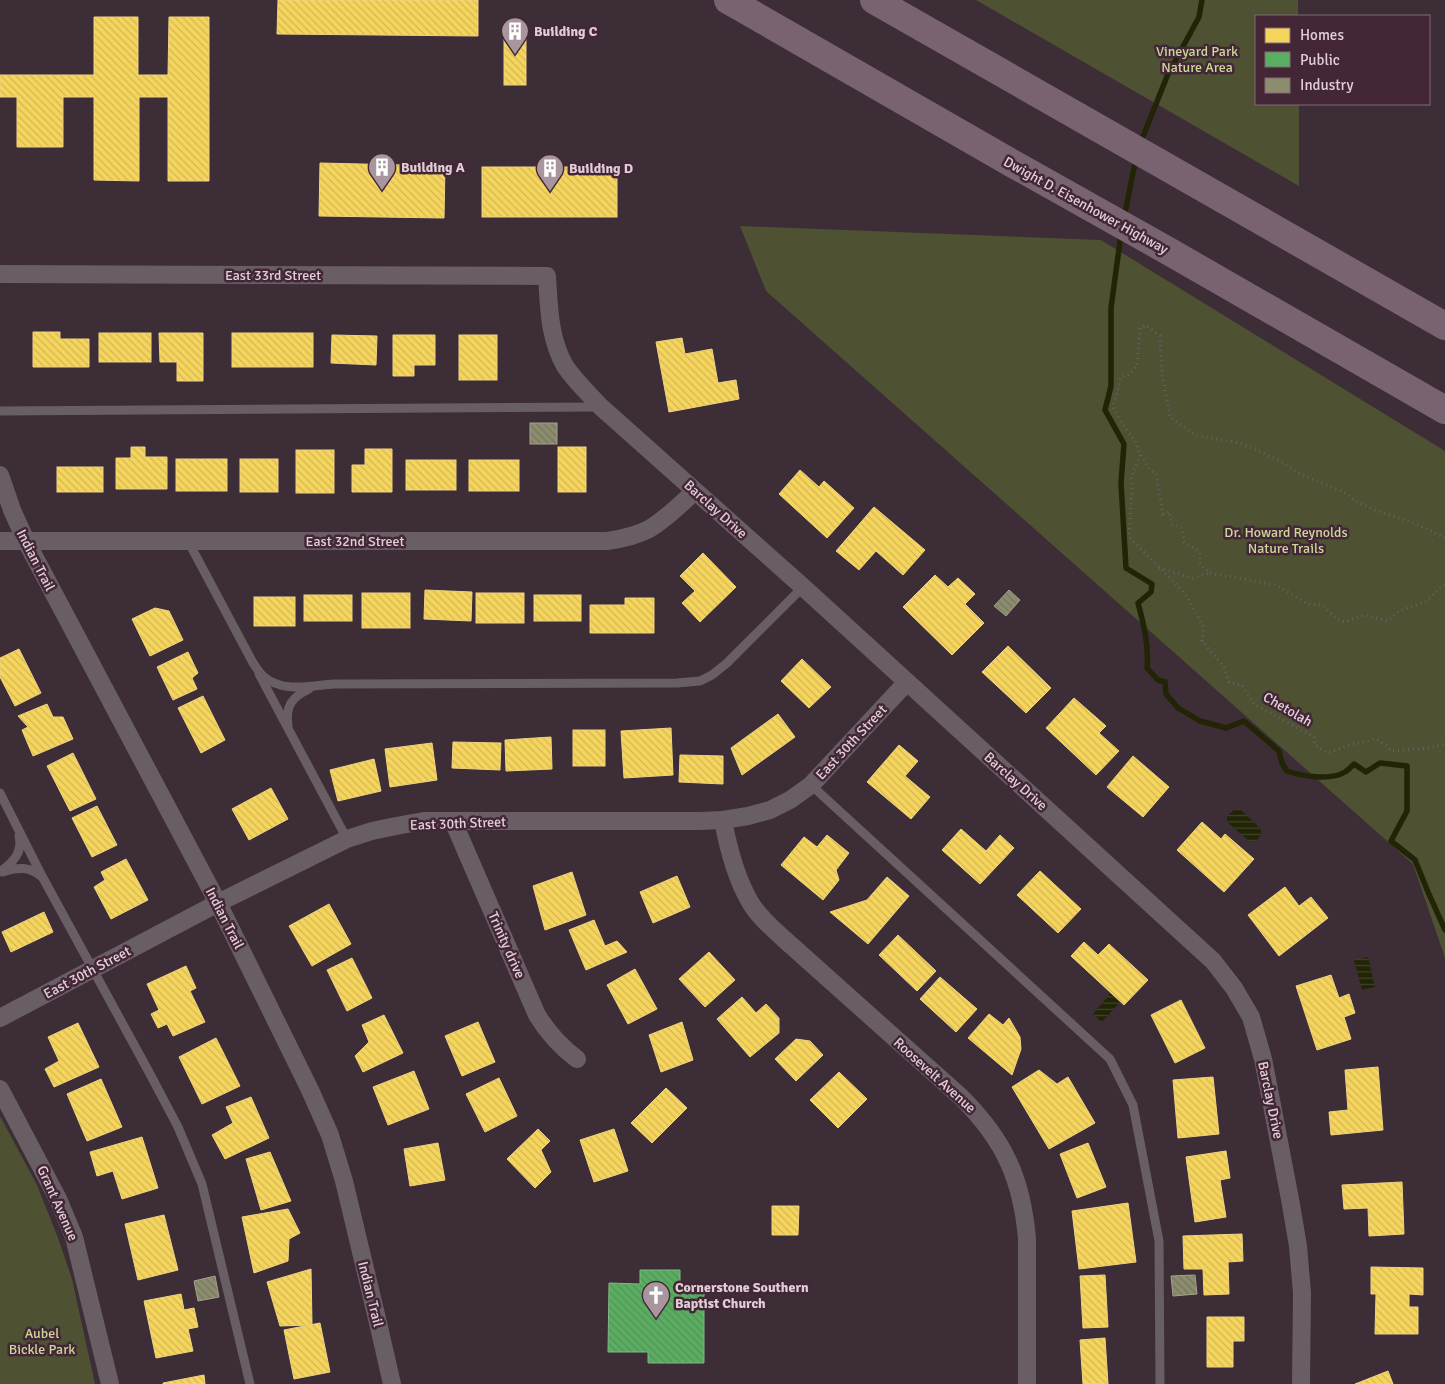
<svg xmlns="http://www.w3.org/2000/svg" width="1445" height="1384" font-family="Signika,sans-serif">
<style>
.park{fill:#4e5233}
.water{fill:url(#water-rules)}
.homes{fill:url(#homes-back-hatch);stroke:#f0d381}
.public{fill:url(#public-back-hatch);stroke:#82b885}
.industry{fill:url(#industry-back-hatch);stroke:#a6a08e}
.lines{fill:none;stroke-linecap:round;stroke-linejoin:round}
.stream{stroke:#212405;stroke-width:5.5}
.path{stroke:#6a5e65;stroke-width:3;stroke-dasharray:1 4;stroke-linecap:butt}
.service{stroke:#6a5e65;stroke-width:9}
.minor{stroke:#6a5e65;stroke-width:18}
.motorway{stroke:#796371;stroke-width:28}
.labels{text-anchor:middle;stroke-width:5;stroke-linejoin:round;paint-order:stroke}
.poi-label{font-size:14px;font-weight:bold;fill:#e1cfd8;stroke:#432737;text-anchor:start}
.park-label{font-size:14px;fill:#cbd897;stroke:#432737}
.street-label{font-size:14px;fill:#e1cfd8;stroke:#432737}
</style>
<defs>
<pattern id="water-rules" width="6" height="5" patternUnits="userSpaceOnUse" patternTransform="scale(1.25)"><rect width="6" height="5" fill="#212405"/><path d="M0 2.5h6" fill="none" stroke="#414329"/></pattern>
<pattern id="homes-back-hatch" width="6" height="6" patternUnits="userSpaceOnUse" patternTransform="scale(1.25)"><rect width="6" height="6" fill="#f6d55c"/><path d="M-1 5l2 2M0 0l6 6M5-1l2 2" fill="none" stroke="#d2b757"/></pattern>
<pattern id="public-back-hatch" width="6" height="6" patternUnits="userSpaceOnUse" patternTransform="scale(1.25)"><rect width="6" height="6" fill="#5aae61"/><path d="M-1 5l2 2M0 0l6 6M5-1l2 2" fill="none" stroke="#549259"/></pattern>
<pattern id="industry-back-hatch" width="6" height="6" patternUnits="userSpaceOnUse" patternTransform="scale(1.25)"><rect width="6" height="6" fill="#8c8c6e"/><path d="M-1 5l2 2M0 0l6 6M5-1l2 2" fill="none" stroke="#767560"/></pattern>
</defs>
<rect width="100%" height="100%" fill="#3d2d36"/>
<!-- park -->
<g class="park">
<path d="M976 0H1298V16H1256V104H1299V186Z"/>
<path d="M740 226 1101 240 1445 451V958L1413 864 766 291Z"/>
<path d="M0 1116 37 1185 58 1238 72 1279 95 1384H0Z"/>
</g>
<!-- water -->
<g class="water">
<path d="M1240 809 1261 829V835L1257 840 1250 842 1227 822V816L1234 810Z"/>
<path d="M1368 957 1375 987 1362 990 1354 960Z"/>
<path d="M1110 994 1120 1002 1102 1022 1093 1014Z"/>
</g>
<!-- homes -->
<g class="homes">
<path d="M278 0H478V36L277 34Z"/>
<path d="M94 17H138V75H168L169 17H209V181H168V97H139V181L94 180V97H63V147H17V97H0V75H94Z"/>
<rect x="504" y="31" width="22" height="54"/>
<path d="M320 163 445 166 444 218 319 216Z"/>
<rect x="482" y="167" width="135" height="50"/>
<path d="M33 332H60V339H89V367H33Z"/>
<rect x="99" y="333" width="52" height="29"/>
<path d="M159 333H203V381H177V362H160Z"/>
<rect x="232" y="333" width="81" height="34"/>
<path d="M332 335 377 336 376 365 331 363Z"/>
<path d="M393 335H435V365H414V376H393Z"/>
<rect x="459" y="335" width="38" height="45"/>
<path d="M682 338 685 354 712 349 718 383 736 380 739 399 669 412 656 342Z"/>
<path d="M131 447H145V457H167V489H116V458H131Z"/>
<rect x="558" y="447" width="28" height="45"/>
<path d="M365 449H392V492H352V465H365Z"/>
<rect x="296" y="450" width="38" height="43"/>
<rect x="176" y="459" width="51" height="32"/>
<rect x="240" y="459" width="38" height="33"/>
<rect x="406" y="460" width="50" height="30"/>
<rect x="469" y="460" width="50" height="31"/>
<rect x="57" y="467" width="46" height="25"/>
<path d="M800 470 819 487 824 481 854 508 827 538 779 494Z"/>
<path d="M874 507 925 550 903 575 876 551 859 570 836 551Z"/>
<path d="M703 553 736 587 700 622 682 603 695 591 680 576Z"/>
<path d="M935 575 948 587 958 578 975 594 965 604 984 623 952 655 903 607Z"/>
<path d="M425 590 472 592 471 621 424 619Z"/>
<rect x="362" y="593" width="48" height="35"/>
<rect x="476" y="593" width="48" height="30"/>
<rect x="304" y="595" width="48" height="26"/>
<rect x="534" y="595" width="47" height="26"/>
<rect x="254" y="597" width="41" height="29"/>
<path d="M625 598H654V633H590V605H625Z"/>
<path d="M155 608 169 611 183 640 150 656 132 619Z"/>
<path d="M1008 646 1051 688 1026 713 982 672Z"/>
<path d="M19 649 41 693 15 706 0 677V658Z"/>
<path d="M188 652 198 673 192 678 197 689 173 700 157 667Z"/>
<path d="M802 659 831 687 809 708 781 681Z"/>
<path d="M203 696 225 740 201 753 178 708Z"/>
<path d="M1074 698 1106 726 1099 733 1119 751 1096 775 1046 728Z"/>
<path d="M47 704 53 717H63L73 739 33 756 22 730 28 727 18 716Z"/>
<path d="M778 714 795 737 742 775 731 748Z"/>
<path d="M671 728 673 775 624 778 621 731Z"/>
<rect x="573" y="730" width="32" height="36"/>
<path d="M551 737 552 769 506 771 505 740Z"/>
<path d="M453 742 501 743 500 770 452 768Z"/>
<path d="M432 743 437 780 390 787 385 749Z"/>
<path d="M899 745 918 761 905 776 930 797 911 819 867 782Z"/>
<path d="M73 753 96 799 70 811 47 766Z"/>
<path d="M680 755 723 756V784L679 782Z"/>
<path d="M1133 756 1169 787 1143 817 1107 787Z"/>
<path d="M374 759 381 791 338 801 330 770Z"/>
<path d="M271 788 288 819 249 840 232 809Z"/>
<path d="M97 806 117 845 92 857 72 818Z"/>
<path d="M1202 822 1221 839 1225 834 1254 859 1224 892 1177 850Z"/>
<path d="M961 829 986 851 1000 835 1014 848 980 884 942 850Z"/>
<path d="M827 835 849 853 836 870 839 880 823 900 781 865 804 837 817 847Z"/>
<path d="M126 859 148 900 111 919 94 887 105 880 101 872Z"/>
<path d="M1040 871 1081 909 1058 933 1017 895Z"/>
<path d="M572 872 586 915 545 930 533 886Z"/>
<path d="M677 876 690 907 653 923 640 892Z"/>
<path d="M887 877 909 896 868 944 830 912 867 900Z"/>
<path d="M1285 887 1299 906 1311 897 1328 918 1279 956 1248 915Z"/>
<path d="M329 904 351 944 312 966 289 926Z"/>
<path d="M44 912 53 932 11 952 2 932Z"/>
<path d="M594 920 605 946 617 941 627 952 586 970 569 930Z"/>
<path d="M898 935 936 971 917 991 879 955Z"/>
<path d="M1084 942 1098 955 1109 944 1148 980 1124 1005 1071 956Z"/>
<path d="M709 952 735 980 705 1007 679 979Z"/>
<path d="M352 958 372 998 347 1011 327 970Z"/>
<path d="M186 966 196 988 190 991 205 1022 173 1036 167 1024 158 1028 151 1014 159 1010 147 984Z"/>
<path d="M635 969 657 1009 628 1024 607 985Z"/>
<path d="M1331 975 1339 998 1349 994 1355 1013 1344 1017 1351 1039 1317 1050 1296 986Z"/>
<path d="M940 977 977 1009 956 1032 920 999Z"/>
<path d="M742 997 756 1013 766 1004 779 1018V1033L750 1057 717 1019Z"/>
<path d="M1181 1000 1205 1048 1175 1063 1151 1015Z"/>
<path d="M989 1014 1003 1025 1009 1018 1020 1037 1021 1049 1012 1075 968 1038Z"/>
<path d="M384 1015 403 1053 363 1072 355 1056 369 1042 362 1025Z"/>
<path d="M478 1022 495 1062 462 1076 445 1036Z"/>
<path d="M682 1022 693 1060 661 1072 649 1035Z"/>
<path d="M78 1023 99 1067 54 1087 45 1069 59 1061 48 1037Z"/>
<path d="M216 1038 240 1086 202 1104 179 1057Z"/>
<path d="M796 1039 810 1041 823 1055 796 1081 775 1059Z"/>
<path d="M1378 1067 1383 1130 1331 1135 1329 1112 1348 1110 1345 1070Z"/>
<path d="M1039 1070 1057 1084 1068 1077 1095 1123 1049 1149 1012 1087Z"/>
<path d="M414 1071 429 1109 388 1125 373 1087Z"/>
<path d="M839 1072 867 1099 838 1128 810 1100Z"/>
<path d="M1213 1077 1219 1134 1178 1138 1173 1080Z"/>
<path d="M499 1078 517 1116 485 1132 466 1094Z"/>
<path d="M101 1079 122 1127 87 1141 67 1094Z"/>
<path d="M666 1088 687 1108 652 1143 631 1123Z"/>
<path d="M251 1097 269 1138 225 1159 212 1135 233 1123 226 1107Z"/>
<path d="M538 1129 550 1141 541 1150 551 1172 535 1188 507 1159Z"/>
<path d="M614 1129 628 1171 594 1182 580 1140Z"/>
<path d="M142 1137 158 1188 122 1199 113 1171 97 1176 90 1152Z"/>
<path d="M438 1143 445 1180 410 1186 404 1149Z"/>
<path d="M1088 1143 1106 1187 1077 1198 1060 1154Z"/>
<path d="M1226 1151 1230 1178 1220 1180 1226 1217 1195 1222 1186 1157Z"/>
<path d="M270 1152 291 1201 261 1210 246 1159Z"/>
<path d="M1402 1182 1404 1234 1369 1236 1368 1208 1344 1209 1342 1185Z"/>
<path d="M1128 1203 1136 1262 1079 1269 1072 1211Z"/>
<path d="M772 1206H799L798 1235H772Z"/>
<path d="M288 1209 300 1233 289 1239 288 1261 254 1273 242 1217Z"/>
<path d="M164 1215 178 1270 138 1280 125 1224Z"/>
<path d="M1242 1234 1243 1261 1228 1262 1229 1294 1204 1295 1203 1269H1184L1183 1236Z"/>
<path d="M1371 1267 1423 1268V1295L1409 1294V1307H1418V1334H1375L1376 1294H1371Z"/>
<path d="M311 1269 312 1325 280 1326 267 1282Z"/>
<path d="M1105 1275 1108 1327 1083 1328 1080 1276Z"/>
<path d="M181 1294 184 1310 194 1308 198 1327 188 1329 193 1351 156 1358 144 1301Z"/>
<path d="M1207 1317H1244V1341H1233V1367H1207Z"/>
<path d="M320 1323 330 1372 294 1379 284 1330Z"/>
<path d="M1105 1338 1108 1384H1083L1080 1340Z"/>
<path d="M1388 1371 1393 1384H1355Z"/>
<path d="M204 1375 205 1384H163V1383Z"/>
</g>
<!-- public -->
<path class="public" d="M640 1270H680V1287H704V1363H648V1352H608L609 1283 640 1284Z"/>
<!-- industry -->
<g class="industry">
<rect x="530" y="423" width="27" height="21"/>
<path d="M1009 590 1020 600 1006 616 994 606Z"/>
<path d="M1195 1275 1197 1294 1173 1296 1171 1276Z"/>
<path d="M215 1276 219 1297 198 1301 194 1281Z"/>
</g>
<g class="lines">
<!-- stream -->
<g class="stream">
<path d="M1140 144 1168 74 1199 17 1202 0"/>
<path d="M1124 218 1136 158"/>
<path d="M1121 234 1111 308V386L1105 410 1124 444 1121 483 1126 568 1152 584 1151 592 1138 603C1144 625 1149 646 1147 668L1158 680 1165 682 1166 694 1178 708 1200 721 1226 728 1244 721 1279 751 1282 763 1287 771C1302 776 1330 781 1345 772 1348 770 1351 767 1354 764L1366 772 1380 763 1407 766V811L1391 841 1415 860 1428 892 1445 930"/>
</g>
<!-- path -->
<g class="path">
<path d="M1140 455 1131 477 1132 490 1129 537 1178 586 1187 597 1204 628 1202 641 1224 667 1229 682 1242 685 1254 704 1314 737 1315 745 1328 753 1349 745 1376 739 1387 746 1391 751 1429 748 1445 744"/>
<path d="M1445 538 1416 524 1375 510 1355 501 1346 493 1298 473 1280 461 1240 443 1195 435 1170 417 1162 374 1160 336 1146 325 1140 328 1137 366 1130 374 1121 377 1113 406 1121 422 1135 441 1140 454 1150 470 1156 474 1163 514 1170 512 1171 524 1182 528 1184 542 1200 552V564L1210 573 1276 585 1308 604 1322 605 1338 620 1345 622 1364 615 1388 621 1399 611 1427 601 1443 585H1445"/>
<path d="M1159 568 1193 578 1210 573"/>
</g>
<!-- service -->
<g class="service">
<path d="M0 411 600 407"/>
<path d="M188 541 253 663C256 667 259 672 263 676 282 693 310 686 333 684L677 683 700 681 712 675 727 663 803 587"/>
<path d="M259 674 347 839"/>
<path d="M288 726C285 706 292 697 309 689"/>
<path d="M811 785 1110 1059 1133 1105 1159 1241 1160 1384"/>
<path d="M0 793 43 878 150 1074 178 1127 202 1184 250 1384"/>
<path d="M0 872C13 862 23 853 19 836"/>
<path d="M3 872C17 867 30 866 42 877"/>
</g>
<!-- minor -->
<g class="minor">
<path d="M0 274 547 276C549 307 549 338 565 366 575 381 589 394 601 407L803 587 1213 961 1234 988 1251 1017 1263 1059 1271 1100 1290 1199 1298 1246 1302 1293 1301 1384"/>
<path d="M0 475 12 510 26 541 218 903 310 1090 330 1135 344 1181 379 1327 392 1384"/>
<path d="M0 541H607C621 539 636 536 649 529 666 519 681 504 695 491"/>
<path d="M723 820C728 847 736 878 750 902 758 916 772 928 784 939L962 1098C1005 1141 1022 1180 1027 1239V1384"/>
<path d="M453 821 537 1015C548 1033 561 1047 577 1059"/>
<path d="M0 1018 218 903 347 839 372 831 396 826 424 821H700L723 820 748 816 770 810 790 800 811 785 907 682"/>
<path d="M0 1089 58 1199 74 1237 110 1384"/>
</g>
<!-- motorway -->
<g class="motorway">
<path d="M728 0 1015 165 1170 252 1445 410"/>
<path d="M874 0 1445 326"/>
</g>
</g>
<!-- icons -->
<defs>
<g id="building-pin" transform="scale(1.4375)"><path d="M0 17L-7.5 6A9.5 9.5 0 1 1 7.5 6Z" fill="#a8969f" stroke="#432737"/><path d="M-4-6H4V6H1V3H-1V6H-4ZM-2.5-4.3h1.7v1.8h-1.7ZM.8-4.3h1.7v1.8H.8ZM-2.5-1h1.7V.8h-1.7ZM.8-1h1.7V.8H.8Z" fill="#fff"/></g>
<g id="church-pin" transform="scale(1.4375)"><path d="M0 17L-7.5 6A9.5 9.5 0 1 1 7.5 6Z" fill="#a8969f" stroke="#432737"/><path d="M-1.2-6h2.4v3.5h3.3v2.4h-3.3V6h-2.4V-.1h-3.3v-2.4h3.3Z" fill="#fff"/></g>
</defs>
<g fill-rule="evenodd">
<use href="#building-pin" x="515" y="31"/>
<use href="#building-pin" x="382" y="167"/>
<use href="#building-pin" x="550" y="168"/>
<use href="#church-pin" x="656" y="1295"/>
</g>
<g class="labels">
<!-- poi labels -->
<g class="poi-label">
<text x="534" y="36">Building C</text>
<text x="401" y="172">Building A</text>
<text x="569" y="173">Building D</text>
<text x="675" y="1292">Cornerstone Southern<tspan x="675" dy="16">Baptist Church</tspan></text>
</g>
<!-- park labels -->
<g class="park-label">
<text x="1197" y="56">Vineyard Park<tspan x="1197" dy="16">Nature Area</tspan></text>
<text x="1286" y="537">Dr. Howard Reynolds<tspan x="1286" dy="16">Nature Trails</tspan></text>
<text x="42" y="1338">Aubel<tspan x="42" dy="16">Bickle Park</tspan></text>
</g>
<!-- street labels -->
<g class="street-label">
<text transform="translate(1086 205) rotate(29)" y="5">Dwight D. Eisenhower Highway</text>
<text x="273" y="280">East 33rd Street</text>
<text transform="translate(716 509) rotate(42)" y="5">Barclay Drive</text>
<text x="355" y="546">East 32nd Street</text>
<text transform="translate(36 560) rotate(63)" y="5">Indian Trail</text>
<text transform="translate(1288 709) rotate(30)" y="5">Chetolah</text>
<text transform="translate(851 742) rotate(-47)" y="5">East 30th Street</text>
<text transform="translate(1016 781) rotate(42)" y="5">Barclay Drive</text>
<text transform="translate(458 823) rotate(-2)" y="5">East 30th Street</text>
<text transform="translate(225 918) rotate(63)" y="5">Indian Trail</text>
<text transform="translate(507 945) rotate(66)" y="5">Trinity drive</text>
<text transform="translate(87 972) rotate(-28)" y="5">East 30th Street</text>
<text transform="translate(935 1075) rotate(42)" y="5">Roosevelt Avenue</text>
<text transform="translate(1271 1100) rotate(78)" y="5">Barclay Drive</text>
<text transform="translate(58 1203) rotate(66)" y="5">Grant Avenue</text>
<text transform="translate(371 1294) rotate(76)" y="5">Indian Trail</text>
</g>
</g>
<!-- legend -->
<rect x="1255" y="15" width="175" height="90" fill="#432737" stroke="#826a77"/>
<rect x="1265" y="28" width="25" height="15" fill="#f6d55c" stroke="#826a77"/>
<text x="1300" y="40" font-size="15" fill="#e1cfd8">Homes</text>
<rect x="1265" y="52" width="25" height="15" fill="#5aae61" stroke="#826a77"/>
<text x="1300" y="65" font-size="15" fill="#e1cfd8">Public</text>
<rect x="1265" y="78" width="25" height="15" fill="#8c8c6e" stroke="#826a77"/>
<text x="1300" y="90" font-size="15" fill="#e1cfd8">Industry</text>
</svg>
